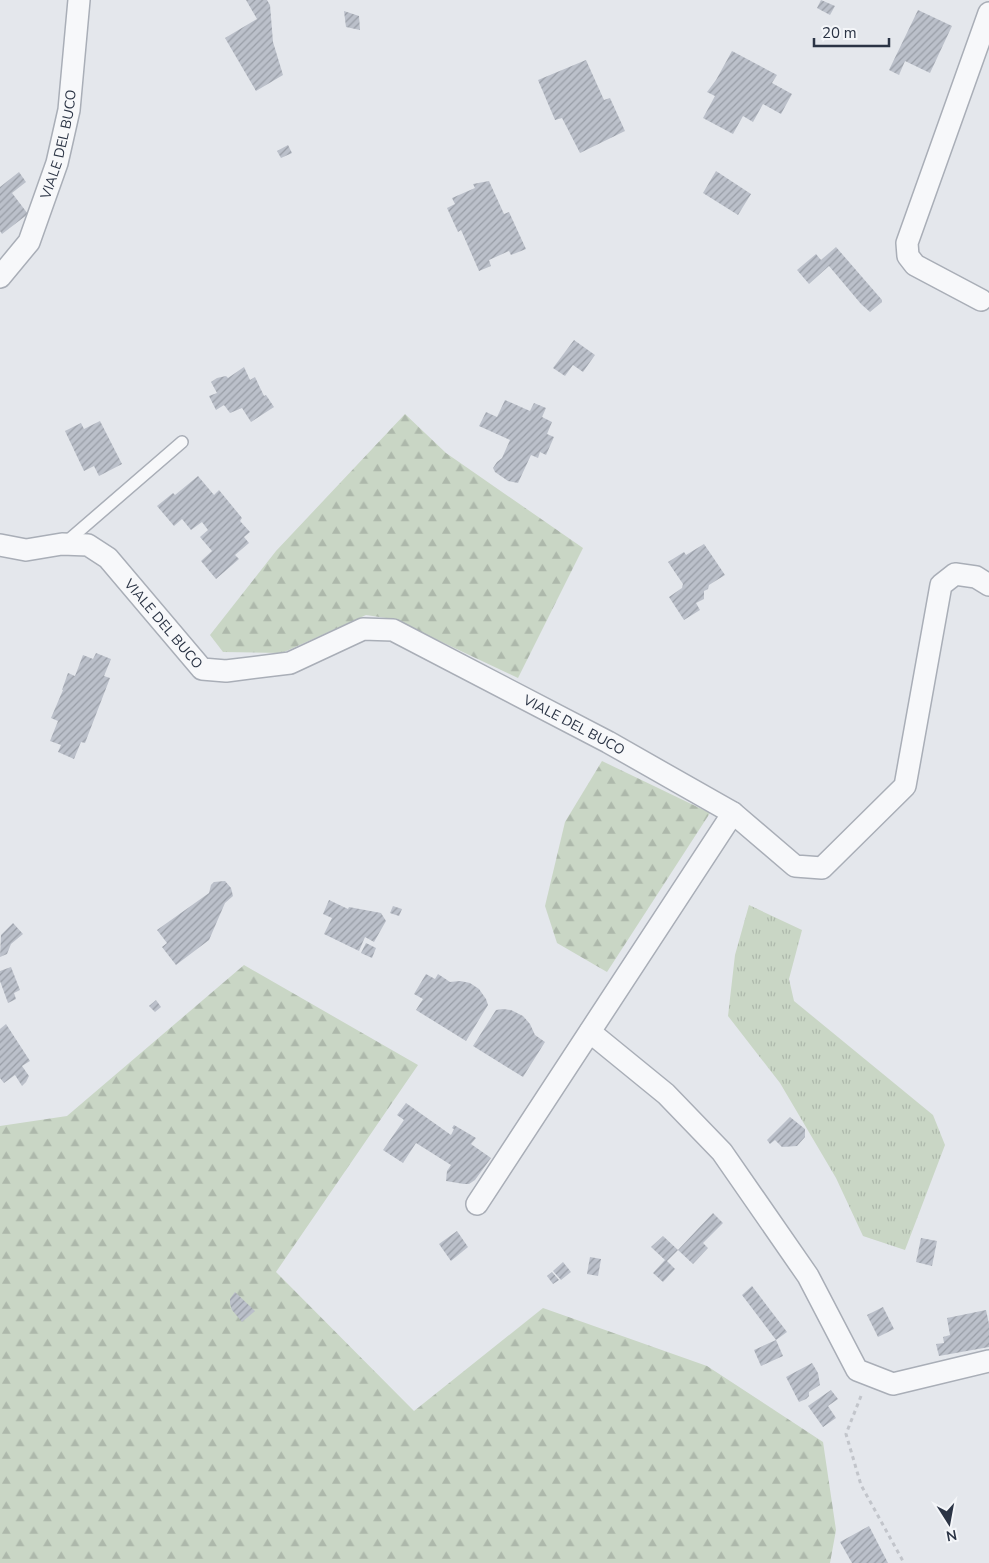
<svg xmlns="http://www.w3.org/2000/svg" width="989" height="1563" font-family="'Nunito Sans',sans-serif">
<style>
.grass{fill:url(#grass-tufts)}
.forest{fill:url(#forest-firs)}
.building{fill:url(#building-hatch)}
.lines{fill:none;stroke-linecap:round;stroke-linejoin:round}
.lane-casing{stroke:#a9aeb7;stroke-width:14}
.street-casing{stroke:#a9aeb7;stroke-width:24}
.path{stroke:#c2c5cb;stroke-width:3;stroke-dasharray:4 4;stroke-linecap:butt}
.lane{stroke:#f7f8fa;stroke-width:11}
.street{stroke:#f7f8fa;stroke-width:21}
.labels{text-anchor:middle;stroke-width:4;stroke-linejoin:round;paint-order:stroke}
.street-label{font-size:14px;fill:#2b3445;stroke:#f4f6f9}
</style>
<defs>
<pattern id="grass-tufts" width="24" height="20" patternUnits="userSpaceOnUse" patternTransform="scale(1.25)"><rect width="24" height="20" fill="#c9d6c5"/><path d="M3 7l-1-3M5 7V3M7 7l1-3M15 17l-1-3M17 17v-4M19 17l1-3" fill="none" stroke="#adb8ab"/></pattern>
<pattern id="forest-firs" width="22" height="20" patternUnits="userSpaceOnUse" patternTransform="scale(1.25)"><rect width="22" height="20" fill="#c9d6c5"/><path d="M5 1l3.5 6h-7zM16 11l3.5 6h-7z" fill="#adb8ab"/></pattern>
<pattern id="building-hatch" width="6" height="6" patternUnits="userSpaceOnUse" patternTransform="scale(1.25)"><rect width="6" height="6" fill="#bbc0ca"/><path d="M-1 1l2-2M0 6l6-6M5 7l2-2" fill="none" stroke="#989da6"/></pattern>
</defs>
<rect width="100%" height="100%" fill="#e4e7ec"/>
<!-- grass -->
<path class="grass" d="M749 905 802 930 789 979 794 1001 933 1115 945 1145 905 1250 863 1236 836 1178 780 1083 728 1016 735 955Z"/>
<!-- forest -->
<g class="forest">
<path d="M405 414 446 453 583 548 518 678 393 619 366 615 282 653 223 652 210 635 276 551Z"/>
<path d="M602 761 710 813 607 972 557 943 545 906 565 822Z"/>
<path d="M244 965 418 1065 276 1272 414 1411 543 1308 707 1366 823 1442 836 1530 830 1563H0V1126L67 1116Z"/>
</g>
<!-- building -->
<g class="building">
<path d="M246 0H267L270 5 273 42 283 75 256 91 225 38 257 19Z"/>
<path d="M821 0 835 6 830 15 817 8Z"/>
<path d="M918 10 952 26 930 73 905 61 899 75 889 70Z"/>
<path d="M344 11 359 16 360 30 346 27Z"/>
<path d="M732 51 777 75 772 83 792 94 781 114 763 104 753 122 743 116 733 134 703 118 715 96 707 92 716 80Z"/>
<path d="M586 60 604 100 610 98 625 131 580 153 562 118 555 120 538 80Z"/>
<path d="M288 145 292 153 281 158 277 151Z"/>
<path d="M716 171 751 194 738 215 703 193Z"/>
<path d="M19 172 26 182 12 193 28 214 2 234 0 231V187Z"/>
<path d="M489 181 504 214 509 212 526 249 511 255 509 251 489 260 491 266 479 271 461 230 458 232 447 208 455 204 452 198 475 188 473 184Z"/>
<path d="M836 247 882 300V302L870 312 861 304 829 266 809 284 797 270 816 254 821 260Z"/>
<path d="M574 340 595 355 583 372 573 365 565 376 553 368Z"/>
<path d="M244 367 250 380 255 377 264 396 266 395 274 407 251 422 242 408 230 413 224 405 216 410 209 396 217 393 211 382 217 378 226 376 228 378Z"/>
<path d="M505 400 530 411 534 403 546 408 542 417 552 422 547 434 554 437 546 455 540 452 538 458 531 455 518 483 508 481 495 472 493 468 497 462 502 458 510 440 479 426 486 412 497 417Z"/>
<path d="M100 421 122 464 99 476 94 466 84 471 65 431 81 423 84 429Z"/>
<path d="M198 476 214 495 219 490 242 518 240 521 250 532 244 537 249 543 235 555 239 559 216 579 201 561 212 551 200 537 208 530 202 522 191 530 182 519 174 526 157 506 173 493 175 495Z"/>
<path d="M704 544 725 575 709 585 708 589 704 591V599L696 603 700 610 684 620 669 597 682 588 683 584 668 562 684 552 686 555Z"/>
<path d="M96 653 111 659 104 676 110 678 85 743 81 742 74 759 58 752 61 745 50 741 58 721 51 718 63 690H62L68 673 75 676 83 655 93 659Z"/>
<path d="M225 881 231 888 233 896 225 903 209 940 176 965 162 947 167 943 157 930 209 893 211 885 214 882Z"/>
<path d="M329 900 348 909 349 907 381 913 386 921 374 942 365 937 359 951 324 934 332 918 323 914Z"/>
<path d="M393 906 402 909 399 916 390 913Z"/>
<path d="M13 923 23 934 11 944 7 954 0 957 1 935Z"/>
<path d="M366 943 376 948 372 958 361 953Z"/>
<path d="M11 967 20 990 14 993 16 999 8 1003 0 981V971Z"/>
<path d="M426 974 435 979 438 974 450 982 460 981 470 983 479 989 486 999 488 1005 466 1041 416 1010 423 999 414 994Z"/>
<path d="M156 1000 161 1007 155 1012 149 1006Z"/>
<path d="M503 1009 511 1010 523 1016 530 1024 535 1035 545 1042 523 1077 473 1046 496 1010Z"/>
<path d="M6 1024 30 1061 22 1066 29 1076 26 1082 22 1086 15 1075 4 1083 0 1078V1029Z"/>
<path d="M406 1103 451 1135 454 1129 452 1128 454 1125 476 1138 471 1144 491 1158 475 1180 469 1184H464L446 1181 447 1171 451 1165 416 1143 403 1163 383 1150 404 1120 397 1115Z"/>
<path d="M790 1117 805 1129V1137L797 1146 782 1147 775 1140 770 1144 767 1140Z"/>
<path d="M713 1213 723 1223 703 1243 708 1248 693 1264 678 1250Z"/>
<path d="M457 1231 468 1247 451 1261 439 1244Z"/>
<path d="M663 1236 678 1250 667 1261 675 1269 663 1282 653 1273 665 1260 651 1247Z"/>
<path d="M921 1238 937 1241 932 1266 916 1262Z"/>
<path d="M590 1257 601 1259 598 1276 587 1274Z"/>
<path d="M563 1262 571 1272 561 1280 553 1271Z"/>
<path d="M552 1272 559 1280 553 1284 547 1276Z"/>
<path d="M752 1286 787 1332 776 1340 742 1295Z"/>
<path d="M235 1292 255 1311 242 1322 232 1310 230 1304V1299Z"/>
<path d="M883 1307 894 1329 878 1337 867 1315Z"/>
<path d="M986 1310 989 1324V1347L939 1356 936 1344 944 1343 943 1337 950 1335 947 1318Z"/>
<path d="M776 1340 783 1356 761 1366 754 1350Z"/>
<path d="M812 1363 818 1373 820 1385 809 1392V1396L806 1399 799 1402 786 1377Z"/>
<path d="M831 1390 838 1399 828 1406 836 1418 823 1427 808 1406Z"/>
<path d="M869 1526 888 1563H852L840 1542Z"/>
</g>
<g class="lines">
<!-- lane casing -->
<g class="lane-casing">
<path id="lane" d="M64 544 182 442"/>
</g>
<!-- street casing -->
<g class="street-casing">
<g id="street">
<path id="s1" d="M0 277 29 242 57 163 69 110 79 0"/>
<path d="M981 300 915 265 908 256 907 243 989 13"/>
<path id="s2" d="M0 545 26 550 62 544 88 545 108 558 202 669 226 671 290 663 363 629 393 630 608 742 733 813 795 866 822 868 905 786 941 585 955 574 976 577 989 585"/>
<path d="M590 1032 666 1094 722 1152 808 1276 857 1370 893 1384 989 1361"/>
<path d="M477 1204 733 813"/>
</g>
</g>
<!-- path -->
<path class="path" d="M861 1396 846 1434 861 1485 904 1563"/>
<!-- lane -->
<use href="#lane" class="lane"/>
<!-- street -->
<use href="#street" class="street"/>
</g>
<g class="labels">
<!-- street labels -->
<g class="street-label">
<text dy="5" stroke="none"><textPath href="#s1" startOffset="148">VIALE DEL BUCO</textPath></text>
<text dy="5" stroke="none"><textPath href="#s2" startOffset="199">VIALE DEL BUCO</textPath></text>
<text dy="5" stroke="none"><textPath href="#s2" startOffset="662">VIALE DEL BUCO</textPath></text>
</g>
</g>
<!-- north arrow -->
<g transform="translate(949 1523) rotate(169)" stroke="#f4f6f9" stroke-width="4" paint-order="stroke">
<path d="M0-4L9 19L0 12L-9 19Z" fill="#2b3445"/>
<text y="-8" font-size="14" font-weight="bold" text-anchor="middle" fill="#2b3445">N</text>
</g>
<!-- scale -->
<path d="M814 38v8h75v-8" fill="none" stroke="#2b3445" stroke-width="2.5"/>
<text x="822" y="38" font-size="15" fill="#2b3445" stroke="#f4f6f9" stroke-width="4" paint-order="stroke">20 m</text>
</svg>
